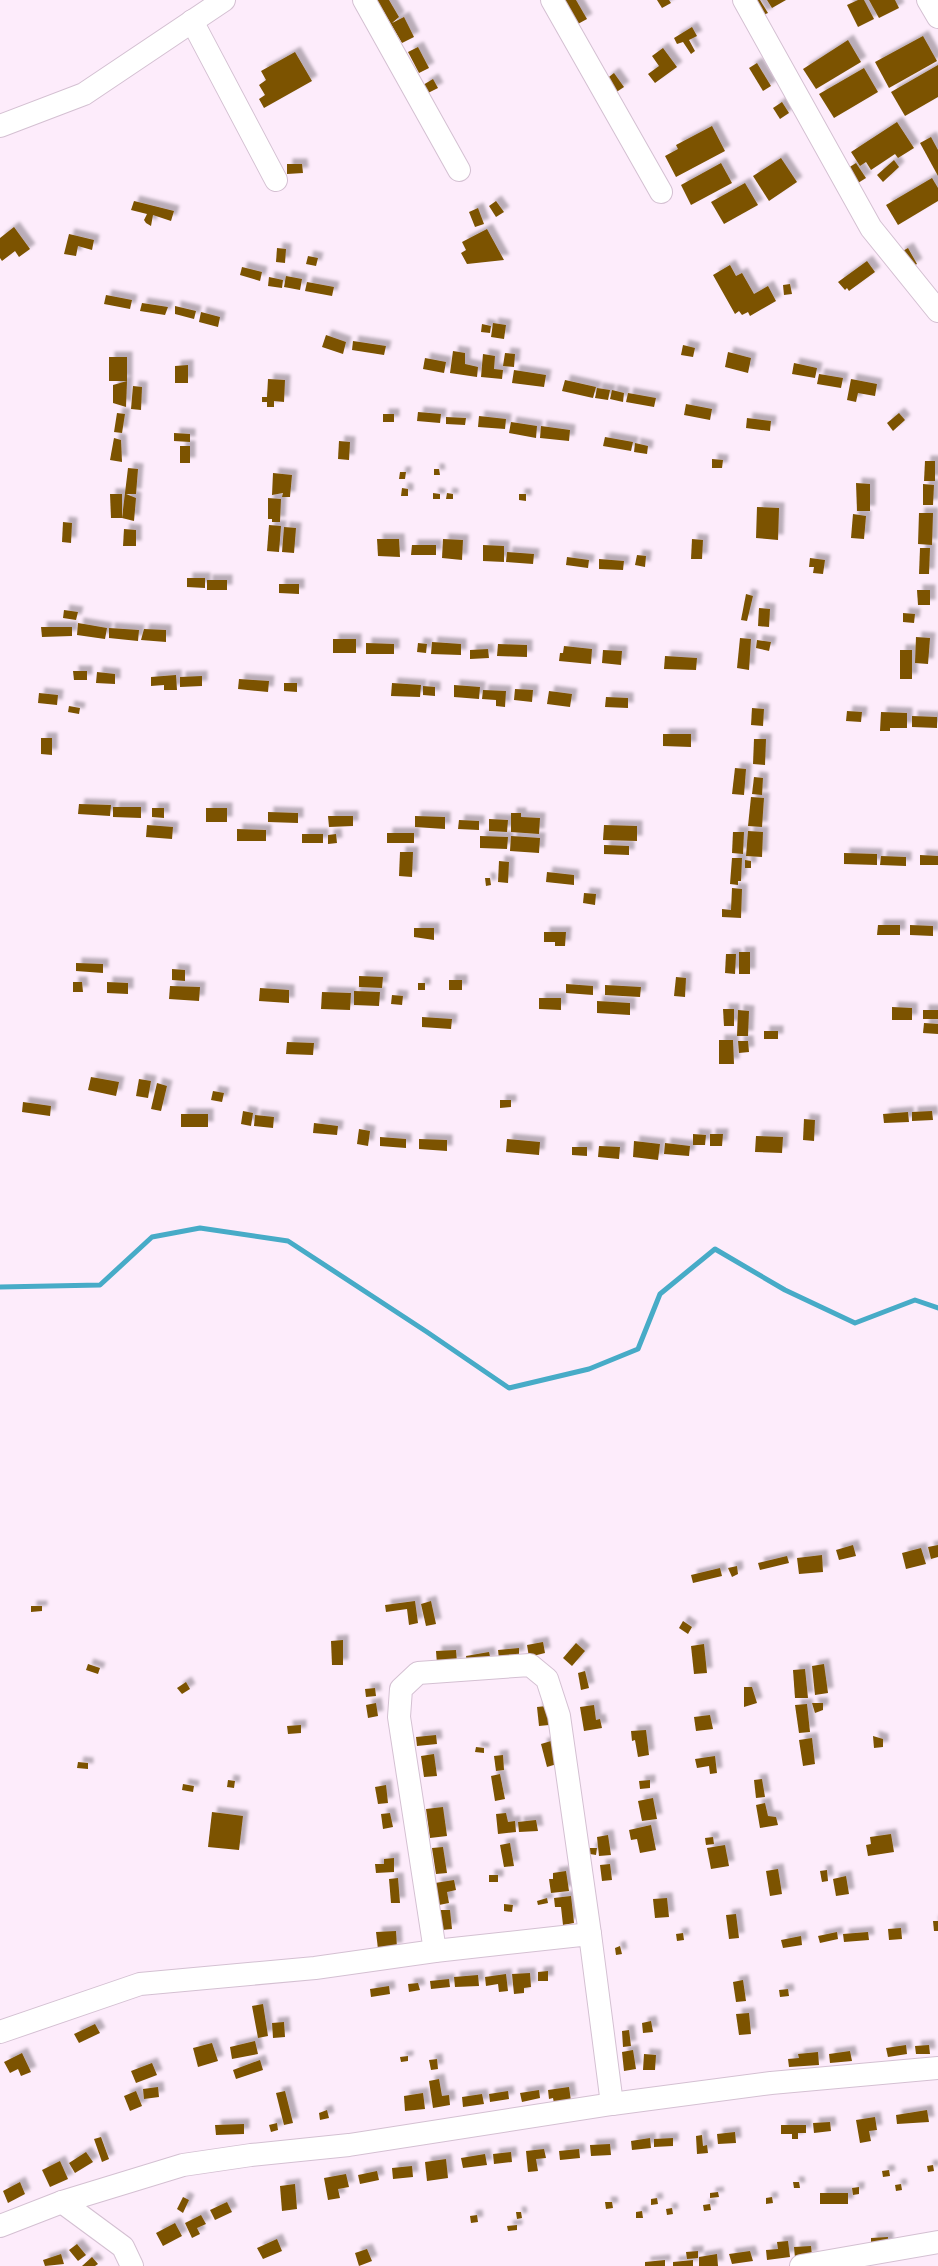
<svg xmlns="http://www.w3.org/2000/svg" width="938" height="2266" font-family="'Noto Sans',sans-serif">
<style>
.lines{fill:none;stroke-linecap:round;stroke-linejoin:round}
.stream{stroke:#47abc7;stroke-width:5}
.building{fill:#7b5200;filter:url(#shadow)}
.minor-casing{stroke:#d4c0d2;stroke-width:24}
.minor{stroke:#fff;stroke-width:22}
</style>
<defs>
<filter id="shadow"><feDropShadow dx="5.5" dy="-5.5" stdDeviation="1.5" flood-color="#0004"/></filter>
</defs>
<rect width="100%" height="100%" fill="#fdecfb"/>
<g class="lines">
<!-- stream -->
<path class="stream" d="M0 1287 100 1285 152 1237 200 1228 288 1241 427 1332 509 1388 589 1369 638 1349 660 1294 715 1249 785 1290 855 1323 915 1300 938 1308"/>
</g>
<!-- building -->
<g class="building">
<path d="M377 0H389L399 17 392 23 404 17 414 37 402 43Z"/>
<path d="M563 0H576L587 19 576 25Z"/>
<path d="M657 0H669L671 3 662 8Z"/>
<path d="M751 0H760L768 13 761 16Z"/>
<path d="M767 0H786L772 8Z"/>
<path d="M858 0H864L874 19 858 27 847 5Z"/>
<path d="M869 0H895L899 8 879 18Z"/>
<path d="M692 27 697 36 689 40 695 51 691 54 683 42 677 44 674 38Z"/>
<path d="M923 36 937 61 889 88 875 62Z"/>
<path d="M848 40 861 62 816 89 803 69Z"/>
<path d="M418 47 429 68 419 73 408 52Z"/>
<path d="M663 48 677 67 655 83 648 74 659 66 652 56Z"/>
<path d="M295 52 312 81 264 108 259 99 265 95 259 85 266 80 261 71Z"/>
<path d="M757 63 771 86 763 91 749 68Z"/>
<path d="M938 65V97L905 116 891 92Z"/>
<path d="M864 68 878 92 834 118 819 94Z"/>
<path d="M614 73 624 87 615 93 605 80Z"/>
<path d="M433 79 438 88 428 93 423 85Z"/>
<path d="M782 102 789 113 780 119 773 108Z"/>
<path d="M897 122 914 148 898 158 895 154 871 170 866 162 860 166 851 152Z"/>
<path d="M712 126 725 151 676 177 665 156 678 149 676 145Z"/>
<path d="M931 137 938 150V176L920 143Z"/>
<path d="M781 158 797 182 769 201 753 176Z"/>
<path d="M894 160 899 167 883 182 877 175Z"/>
<path d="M721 163 732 183 691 205 681 185Z"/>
<path d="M856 163 866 178 858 183 848 168Z"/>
<path d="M287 164H302L303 173 287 174Z"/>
<path d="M932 178 938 188V201L898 225 886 205Z"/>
<path d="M745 183 758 205 724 224 711 202Z"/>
<path d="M134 201 174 211 171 221 153 215 151 226 146 223 144 220 147 214 131 210Z"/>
<path d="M496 201 504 212 496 217 489 206Z"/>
<path d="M478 208 484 224 475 227 469 212Z"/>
<path d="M14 227 30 249 19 257 15 251 2 261 0 258V238Z"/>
<path d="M487 229 504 260 467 264 461 253 466 250 462 242Z"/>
<path d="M69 234 94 240 92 250 78 246 76 256 64 254Z"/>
<path d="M277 248 286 249 285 263 276 262Z"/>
<path d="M908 248 917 264 908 269 899 253Z"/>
<path d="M308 256 318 258 316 266 306 264Z"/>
<path d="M867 261 875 272 849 291 847 288 845 290 838 282Z"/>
<path d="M730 265 736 276 742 273 754 294 768 286 776 301 750 316 748 312 742 315 739 311 735 314 713 275Z"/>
<path d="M242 267 262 272 260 281 240 275Z"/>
<path d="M286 276 302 279 300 290 284 287Z"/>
<path d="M269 277 283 280 282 288 268 286Z"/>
<path d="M307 282 334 287 332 296 305 291Z"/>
<path d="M790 284 792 294 784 295 783 285Z"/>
<path d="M106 295 132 300 130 309 104 304Z"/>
<path d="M142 303 168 307 165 315 140 311Z"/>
<path d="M175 306 196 311 194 319 175 314Z"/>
<path d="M201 312 220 317 218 327 199 322Z"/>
<path d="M493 323 506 325 504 339 491 337Z"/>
<path d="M482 324 491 326 490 333 481 332Z"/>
<path d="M326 335 346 342 343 354 322 347Z"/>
<path d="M353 341 386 346 384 355 352 350Z"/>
<path d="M683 345 695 348 693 357 681 355Z"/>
<path d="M453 351 465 353V364L478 367 477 377 450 373Z"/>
<path d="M728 352 751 358 748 373 725 367Z"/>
<path d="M505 353 515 354 514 367 503 366Z"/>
<path d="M483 354 495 356 494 369 503 370 502 379 481 377Z"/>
<rect x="109" y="357" width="18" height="24"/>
<path d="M425 358 446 362 444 373 423 369Z"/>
<path d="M794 363 817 368 815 378 792 374Z"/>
<path d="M188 365V383H175V366Z"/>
<path d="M514 370 546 375 544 387 512 383Z"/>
<path d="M819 374 843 378 841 388 817 384Z"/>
<path d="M268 379 285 380 284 402 274 401V407H267V402H262V397H267Z"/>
<path d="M851 379 877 384 875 396 858 393 856 402 847 400Z"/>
<path d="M565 380 596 387 593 398 562 391Z"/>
<path d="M127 381 126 407 113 403V385Z"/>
<path d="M133 386 142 387 141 410 131 409Z"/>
<path d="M597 388 610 390 608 400 595 398Z"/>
<path d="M612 390 624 393 623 402 610 399Z"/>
<path d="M628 393 656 398 654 407 626 402Z"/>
<path d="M686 404 712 409 710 420 684 415Z"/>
<path d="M418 412 441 414 440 423 417 421Z"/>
<path d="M117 413 125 414 122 433 114 432Z"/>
<path d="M899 413 905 420 893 431 887 423Z"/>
<rect x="383" y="414" width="11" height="8"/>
<path d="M479 416 506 419 505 429 478 427Z"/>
<path d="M446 417 466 418 465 425 446 424Z"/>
<path d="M747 418 771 421 770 431 746 428Z"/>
<path d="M511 422 537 426 536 438 509 433Z"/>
<path d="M541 426 570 430 569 441 540 438Z"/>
<path d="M174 433 190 434V442L174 441Z"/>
<path d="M605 437 633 442 631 451 603 446Z"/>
<path d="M114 438 121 440 122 462 110 460Z"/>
<path d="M339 441 350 442 349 460 338 459Z"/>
<path d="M635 443 648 446 647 454 634 452Z"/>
<rect x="180" y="446" width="10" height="17"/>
<path d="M712 459 723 460 722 468H712Z"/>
<path d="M925 461H935V481H924Z"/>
<path d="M128 468 138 469 136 494H126L136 498 134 521 122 518Z"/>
<path d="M434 469H439L440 475H434Z"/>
<path d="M400 472H406L405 479H399Z"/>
<path d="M273 473 292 475 290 497H282L283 493 272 495Z"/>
<path d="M856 483 870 484V511H857Z"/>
<path d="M923 484 934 485 933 505H923Z"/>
<path d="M402 488 408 489V496H401Z"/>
<path d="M433 493 440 494V499H433Z"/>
<path d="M447 493 453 494V499H446Z"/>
<path d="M110 494H122V518H111Z"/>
<path d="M519 494H526V501L519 500Z"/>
<path d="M268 498 281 499 280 522H272V519H268Z"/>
<path d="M757 507 779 508 778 540 756 538Z"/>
<path d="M919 513H933L932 545 918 544Z"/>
<path d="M853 514 866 516 864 539 851 538Z"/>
<path d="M63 522 72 523 71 543 62 542Z"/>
<path d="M269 525 281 526 279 552 267 551Z"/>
<path d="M284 527 296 528 294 553 282 552Z"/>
<path d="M124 529 136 530V546H123Z"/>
<path d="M377 539H399L400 557 378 556Z"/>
<path d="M443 539 463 540 462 560 442 558Z"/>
<path d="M692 539 703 540 702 559H691Z"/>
<path d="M412 545H436V555H411Z"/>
<path d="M483 545 504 546V562L483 561Z"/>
<path d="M920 548H930L929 574H919Z"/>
<path d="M507 552 534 554 533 564 506 562Z"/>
<path d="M637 555 646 556 645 567 635 565Z"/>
<path d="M567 557 589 560 588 568 566 565Z"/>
<path d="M810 558 825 560 823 574 813 573 814 567H809Z"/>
<path d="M599 559 624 561 623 570 599 569Z"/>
<path d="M187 578H205V588L187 587Z"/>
<rect x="207" y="580" width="20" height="10"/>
<path d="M279 584H299V594L279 593Z"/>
<path d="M917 590H930V605H918Z"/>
<path d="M746 594 753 596 747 621 741 620Z"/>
<path d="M759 608 770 609 769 627 758 626Z"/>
<path d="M64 610 78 612 76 620 63 618Z"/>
<path d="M903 613 915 614 914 623 903 622Z"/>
<path d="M78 623 107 628 105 639 77 635Z"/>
<path d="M41 627H72V636L42 637Z"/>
<path d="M109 628 139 630 138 641 109 638Z"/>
<path d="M144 629 166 630V642L141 640Z"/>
<path d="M916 637 930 638 928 664 915 663Z"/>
<path d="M740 638 751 639 749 670 737 668Z"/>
<rect x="333" y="639" width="23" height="14"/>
<path d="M757 640 771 642 769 651 756 648Z"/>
<path d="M432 642 461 644V655L431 654Z"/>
<path d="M366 643 394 644V654H366Z"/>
<path d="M418 643 427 644 426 653 417 652Z"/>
<path d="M498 644 527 645V657L497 656Z"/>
<path d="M564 646 592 649 591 664 559 661 560 653H563Z"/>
<path d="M488 649 489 658 470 659V650Z"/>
<path d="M603 650 622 651 621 665 602 663Z"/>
<rect x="900" y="650" width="12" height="29"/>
<path d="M665 656 697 658 696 670 664 669Z"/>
<path d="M73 671H87V680H74Z"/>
<path d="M97 672 115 674V684L96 683Z"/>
<path d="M176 675 177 690H164V685L151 686V677Z"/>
<path d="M202 676V686L180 687V677Z"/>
<path d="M239 679 269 681 268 692 238 689Z"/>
<path d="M284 683H297V692L284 691Z"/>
<path d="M392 683 421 685 420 697 391 696Z"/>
<path d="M454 685 480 687 479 699 454 697Z"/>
<path d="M423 686 435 687V696L423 695Z"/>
<path d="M515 689 533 690 532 702 514 700Z"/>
<path d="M483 690 506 691 505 707 496 706V700L482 699Z"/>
<path d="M549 691 572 694 570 707 547 704Z"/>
<path d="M39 693 58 695 57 705 38 703Z"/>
<path d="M606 697 628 698V708L605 707Z"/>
<path d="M69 706 80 708 79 714 68 712Z"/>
<path d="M752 708 764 709 763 726 751 725Z"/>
<path d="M847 711 862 712 861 722 846 721Z"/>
<path d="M881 712 907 713V728H890V731H880Z"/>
<path d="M912 716 937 717V728L912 727Z"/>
<path d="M663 734H691V747L663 746Z"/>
<path d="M41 738H52V755L41 754Z"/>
<path d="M754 739H766L765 765 753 764Z"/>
<path d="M735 768 746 769 744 795 732 794Z"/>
<path d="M754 777 763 778 762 795 752 794Z"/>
<path d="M751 797 764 798 762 827 748 826Z"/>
<path d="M79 804 111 805 110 816 78 814Z"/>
<path d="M113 807H141V818L113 817Z"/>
<path d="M152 808H164V818L152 817Z"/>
<rect x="206" y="808" width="21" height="14"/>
<path d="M268 812 298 813V823L268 822Z"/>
<path d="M511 813H521V817L540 818 539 834 511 832Z"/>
<path d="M328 816H353V826L329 827Z"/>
<path d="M415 816 445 817V829L415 827Z"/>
<path d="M489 819 508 820 507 832 489 831Z"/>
<path d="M459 820 479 821V830L458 829Z"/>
<path d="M147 825 173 827 172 839 146 837Z"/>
<path d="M604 825 637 826V841L603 840Z"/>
<path d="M237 829 266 830V841H237Z"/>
<path d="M748 831 763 832 762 857 746 856Z"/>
<path d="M733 832H744L743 854 732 853Z"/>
<rect x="387" y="833" width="27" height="10"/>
<rect x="302" y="834" width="21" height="9"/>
<path d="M336 834 337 843 328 844V835Z"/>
<path d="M480 836 508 837 507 849 480 848Z"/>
<path d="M511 836 540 838 539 853 510 851Z"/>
<path d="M604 845 629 846V855L604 854Z"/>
<path d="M400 852H413L412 877 399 876Z"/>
<path d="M844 853 877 854V865L844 864Z"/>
<path d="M920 855 938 856V865H920Z"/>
<path d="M881 856 906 857V866L880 865Z"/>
<path d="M732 858H742L741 881H738V885L730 884Z"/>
<path d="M745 860 751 861V868H745Z"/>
<path d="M499 861 509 862 508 883 498 882Z"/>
<path d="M547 872 574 875V885L546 882Z"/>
<path d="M485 878H490L491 885 486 886Z"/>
<path d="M732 888 742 889 741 918 722 917V909L731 910Z"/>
<path d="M584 893 596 894 595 905 583 903Z"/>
<path d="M878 925H900V935H877Z"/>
<path d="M910 925 933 926V936L910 935Z"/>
<path d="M414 928H434V940L414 937Z"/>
<path d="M544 932H566L565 946H555V942H544Z"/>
<rect x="739" y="952" width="11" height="22"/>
<path d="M726 954H736L735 974 725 973Z"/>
<path d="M76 963 103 964V973L76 971Z"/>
<path d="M172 969 185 970V981L172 980Z"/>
<path d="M359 976 383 977 382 988 359 987Z"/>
<path d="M676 977 686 978 685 997 674 996Z"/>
<rect x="449" y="980" width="13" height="10"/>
<path d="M73 982H82L83 992H73Z"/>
<path d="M107 982 128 983V994L107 993Z"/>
<rect x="418" y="983" width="7" height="7"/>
<path d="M566 984 593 986V995L566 993Z"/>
<path d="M605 985 641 987 640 997 605 995Z"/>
<path d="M170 986 200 987 199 1001 169 999Z"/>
<path d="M260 988 289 990V1003L259 1001Z"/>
<path d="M354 991 380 992 379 1006 354 1005Z"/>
<path d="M322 992 351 993 350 1010 321 1009Z"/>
<path d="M392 995 403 996 402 1005 391 1004Z"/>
<path d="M539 998H561V1010L539 1009Z"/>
<path d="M597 1001 630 1003V1015L597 1013Z"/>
<path d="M892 1007 912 1008V1020H892Z"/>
<path d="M723 1009H734V1026H724Z"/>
<path d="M738 1010 749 1011 748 1036H737Z"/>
<rect x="923" y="1010" width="15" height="9"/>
<path d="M422 1017 452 1019 451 1029 422 1027Z"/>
<path d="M924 1023 938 1024V1034L923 1033Z"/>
<rect x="764" y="1031" width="14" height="8"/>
<path d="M719 1040H733L734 1064H719Z"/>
<path d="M738 1041H748L749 1052 739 1053Z"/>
<path d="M287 1042 314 1043 313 1055 286 1054Z"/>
<path d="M91 1077 119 1082 116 1096 88 1090Z"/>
<path d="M139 1079 151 1081 148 1098 136 1096Z"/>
<path d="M157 1083 167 1086 161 1111 151 1109Z"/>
<path d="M213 1091 224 1093 222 1102 211 1100Z"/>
<path d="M500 1100H511V1107L500 1108Z"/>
<path d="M23 1102 51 1106 50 1116 22 1112Z"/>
<path d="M243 1111 253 1113 251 1126 241 1124Z"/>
<path d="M932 1111 933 1120 912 1121V1112Z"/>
<path d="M908 1112 909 1122 884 1123 883 1114Z"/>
<rect x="181" y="1114" width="27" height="13"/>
<path d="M255 1115 274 1117 273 1128 254 1126Z"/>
<path d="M804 1119 815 1120 814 1141 803 1140Z"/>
<path d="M314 1123 338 1126 337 1135 313 1133Z"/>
<path d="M359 1129 370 1131 368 1146 357 1144Z"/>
<path d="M693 1134 706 1135 705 1145H693Z"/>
<path d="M710 1134H723L722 1146H710Z"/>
<path d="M756 1136 783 1137 782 1153 755 1152Z"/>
<path d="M380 1137 406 1139V1148L380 1146Z"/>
<path d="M419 1139 447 1140V1151L419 1149Z"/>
<path d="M507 1139 540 1142 539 1155 506 1152Z"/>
<path d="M634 1141 660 1144 658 1160 633 1157Z"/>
<path d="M665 1143 690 1146 689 1156 664 1154Z"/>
<path d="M599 1146 620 1147 619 1159 598 1157Z"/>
<path d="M572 1147H587V1156L572 1155Z"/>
<path d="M853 1545 856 1556 839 1560 836 1550Z"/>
<path d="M938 1545V1557L931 1559 928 1547Z"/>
<path d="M921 1548 926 1564 906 1569 902 1553Z"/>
<path d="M822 1555 823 1572 799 1574 797 1558Z"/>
<path d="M787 1556 789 1563 760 1570 758 1563Z"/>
<path d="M737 1566 738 1574 732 1577 728 1568Z"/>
<path d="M720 1568 722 1576 693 1583 691 1575Z"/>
<path d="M415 1601 418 1623 409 1625 407 1609 386 1612 385 1605Z"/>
<path d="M431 1601 436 1624 426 1626 421 1604Z"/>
<path d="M31 1606H42V1611L31 1612Z"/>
<path d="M683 1621 692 1627 688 1634 679 1628Z"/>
<path d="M343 1640V1665H332L331 1641Z"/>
<path d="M543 1642 545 1653 529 1657 527 1645Z"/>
<path d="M576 1643 585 1651 572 1666 563 1658Z"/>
<path d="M704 1644 707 1673 694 1674 691 1646Z"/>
<path d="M519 1648V1656L499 1659 498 1650Z"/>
<path d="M456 1650 457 1663 437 1664 436 1651Z"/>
<path d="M489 1652 491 1661 467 1664 466 1656Z"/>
<path d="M88 1664 100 1668 98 1674 86 1670Z"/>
<path d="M824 1664 828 1693 815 1695 812 1666Z"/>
<path d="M805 1669 808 1698H795L793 1670Z"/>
<path d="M585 1671 589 1688 581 1690 578 1673Z"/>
<path d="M186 1682 190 1689 182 1694 177 1688Z"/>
<path d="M744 1687H752L757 1703 744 1707Z"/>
<path d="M375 1688 376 1696 366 1697 365 1689Z"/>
<path d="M376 1703 378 1716 368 1718 366 1705Z"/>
<path d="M812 1703H823V1710L815 1713Z"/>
<path d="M807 1704 810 1732 799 1733 795 1705Z"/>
<path d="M594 1705 596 1720 600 1719 602 1728 584 1731 580 1707Z"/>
<path d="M547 1706 549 1725 539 1726 537 1707Z"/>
<path d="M710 1715 713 1729 696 1731 694 1717Z"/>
<path d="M301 1725V1733L288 1734 287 1726Z"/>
<path d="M646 1730 649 1755 638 1757 635 1740 632 1741 631 1731Z"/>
<path d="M436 1735 437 1744 417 1746 416 1737Z"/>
<path d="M873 1736 883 1739V1747L874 1748Z"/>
<path d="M812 1738 815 1764 803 1766 799 1740Z"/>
<path d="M551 1741 557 1764 547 1767 541 1744Z"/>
<path d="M476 1747 484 1748V1753L475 1752Z"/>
<path d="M434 1754 437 1776 424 1777 421 1756Z"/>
<path d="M503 1755 504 1770 496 1771 494 1756Z"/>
<path d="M715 1756 717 1773 710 1774 709 1766 697 1768 695 1759Z"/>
<path d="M78 1762 88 1763V1769L77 1768Z"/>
<path d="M500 1774 505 1799 495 1801 491 1776Z"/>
<path d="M762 1779 765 1797 756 1798 754 1780Z"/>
<path d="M228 1780 235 1781 234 1788 227 1787Z"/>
<path d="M650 1780V1788L640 1789 639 1781Z"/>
<path d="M183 1784 194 1786 193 1792 182 1790Z"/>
<path d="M386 1785 388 1803 378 1804 375 1787Z"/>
<path d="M653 1798 657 1819 642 1821 638 1801Z"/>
<path d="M765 1803 768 1816 776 1817 778 1825 760 1828 756 1805Z"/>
<path d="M443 1807 447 1836 430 1838 426 1809Z"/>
<path d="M212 1812 243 1816 239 1850 208 1847Z"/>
<path d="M390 1813 393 1827 383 1829 381 1814Z"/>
<path d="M506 1813 508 1822 515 1821 516 1832 498 1834 496 1814Z"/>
<path d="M536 1820 538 1831 519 1832 518 1822Z"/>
<path d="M651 1825 656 1850 640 1853 637 1839 631 1840 629 1830Z"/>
<path d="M891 1834 894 1852 868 1856 866 1845 871 1844 870 1837Z"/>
<path d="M608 1835 611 1855 599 1856 597 1837Z"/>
<path d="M713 1837 714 1844 706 1845 705 1838Z"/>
<path d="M510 1843 514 1866 504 1867 500 1845Z"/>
<path d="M725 1845 729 1866 711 1869 707 1848Z"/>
<path d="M443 1847 447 1873 436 1874 432 1848Z"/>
<path d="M590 1848H597L596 1855 590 1854Z"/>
<path d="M394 1858V1872L376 1873 375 1864H384V1859Z"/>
<path d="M610 1864 612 1880 602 1881 600 1865Z"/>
<path d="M778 1869 782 1894 770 1896 766 1871Z"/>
<path d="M827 1870 828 1881 822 1882 820 1871Z"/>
<path d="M566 1871 569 1891 551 1893 549 1879H553V1873Z"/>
<rect x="489" y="1875" width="9" height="7"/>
<path d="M846 1876 849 1894 836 1896 833 1879Z"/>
<path d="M398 1878 400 1903H391L389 1879Z"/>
<path d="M454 1880 456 1890 447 1892 449 1903 439 1905 435 1883Z"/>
<path d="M571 1896 574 1923 563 1925 561 1907H555L554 1898Z"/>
<path d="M547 1898 548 1903 538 1905 537 1901Z"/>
<path d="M667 1898 669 1917 655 1918 653 1899Z"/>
<path d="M504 1904 513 1905 512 1912 504 1911Z"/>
<path d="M440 1910H450L452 1929 442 1930Z"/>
<path d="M736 1914 739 1938 729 1939 726 1915Z"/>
<path d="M933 1921H938V1931H934Z"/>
<path d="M901 1928 902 1939 889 1940 888 1929Z"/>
<path d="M396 1931 397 1948 378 1949 376 1932Z"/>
<path d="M837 1932 838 1939 820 1943 818 1936Z"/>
<path d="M868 1932 869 1940 844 1942 843 1934Z"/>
<path d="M683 1933 684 1940 677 1941 676 1934Z"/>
<path d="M801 1936 802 1945 783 1948 781 1940Z"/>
<path d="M620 1946 622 1954 616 1955 615 1948Z"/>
<path d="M548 1971V1981H538V1972Z"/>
<path d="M530 1973 531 1987 524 1988V1993L514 1994 512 1974Z"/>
<path d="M506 1974 508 1991 499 1992 498 1984 486 1986 485 1977Z"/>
<path d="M478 1975 479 1986 455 1987 454 1977Z"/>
<path d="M449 1979 450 1987 431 1989 430 1981Z"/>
<path d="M743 1980 746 2001 736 2002 733 1982Z"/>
<path d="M418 1983 420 1990 409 1992 408 1984Z"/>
<path d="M389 1986 390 1994 371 1997 370 1989Z"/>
<path d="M788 1989 789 1996 780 1997 779 1990Z"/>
<path d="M263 2004 268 2036 258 2038 252 2006Z"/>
<path d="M749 2013 751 2034 739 2035 736 2014Z"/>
<path d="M651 2021 653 2032 643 2033 642 2023Z"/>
<path d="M284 2022 285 2037 273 2038 272 2023Z"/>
<path d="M95 2024 100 2033 79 2043 74 2034Z"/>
<path d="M629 2030 631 2046 623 2047 622 2031Z"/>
<path d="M255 2041 258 2054 232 2059 230 2047Z"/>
<path d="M212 2043 218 2061 198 2067 193 2048Z"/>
<path d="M906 2045 907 2054 888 2057 886 2048Z"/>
<path d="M929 2045 930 2054H916L915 2046Z"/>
<path d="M633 2050 636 2069 624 2071 622 2052Z"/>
<path d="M850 2051 852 2061 830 2063 829 2054Z"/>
<path d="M818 2052 819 2065 789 2067 788 2059 799 2058 798 2054Z"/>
<path d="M22 2053 31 2072 21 2076 18 2069 10 2073 4 2062Z"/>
<path d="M644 2054 656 2055 655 2070H643Z"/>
<path d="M408 2056V2061L401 2062 400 2057Z"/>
<path d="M437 2059 438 2069 431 2070 429 2060Z"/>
<path d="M260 2060 263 2070 236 2079 233 2070Z"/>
<path d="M152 2063 157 2075 136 2083 131 2071Z"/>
<path d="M439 2079 442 2096 449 2095 450 2105 433 2108 429 2081Z"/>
<path d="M158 2087 159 2097 144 2099 143 2089Z"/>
<path d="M569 2087 571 2101 554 2103 553 2098 549 2099 548 2090Z"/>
<path d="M539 2090 540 2098 522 2102 520 2093Z"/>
<path d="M136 2091 142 2106 130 2111 124 2096Z"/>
<path d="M285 2091 293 2123 284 2125 276 2093Z"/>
<path d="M508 2091 509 2099 490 2102 489 2094Z"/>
<path d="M423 2093 425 2109 405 2111 404 2096Z"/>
<path d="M482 2094 484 2104 463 2107 462 2097Z"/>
<path d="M327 2110 329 2118 320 2120 319 2113Z"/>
<path d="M927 2110 929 2122 897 2124 896 2115Z"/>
<path d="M875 2117 877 2130 869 2131 871 2141 860 2143 856 2120Z"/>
<path d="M830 2122 831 2131 814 2133 813 2123Z"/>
<path d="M277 2123 278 2130 271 2132 269 2125Z"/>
<path d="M244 2124V2134L216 2135 215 2125Z"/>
<path d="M781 2125H806V2133H798V2139H792V2134H781Z"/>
<path d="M735 2132 736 2143 718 2144 717 2134Z"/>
<path d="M702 2135 703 2146 707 2145 708 2153 697 2154 696 2136Z"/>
<path d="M101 2137 109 2159 102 2162 94 2139Z"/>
<path d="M650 2138 651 2148 632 2150 631 2141Z"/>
<path d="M673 2138V2146L654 2147V2139Z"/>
<path d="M610 2144 611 2155 591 2156 590 2145Z"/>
<path d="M544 2149 546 2158 536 2159 538 2171 528 2172 526 2151Z"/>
<path d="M579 2149 580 2158 560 2160 559 2151Z"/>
<path d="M86 2152 93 2162 75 2173 69 2163Z"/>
<path d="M511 2152 512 2162 494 2164 493 2154Z"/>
<path d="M485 2154 487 2165 463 2168 461 2158Z"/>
<path d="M446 2159 448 2178 427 2181 425 2162Z"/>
<path d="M60 2161 68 2179 50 2187 42 2170Z"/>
<path d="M933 2165 934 2171 928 2172 927 2166Z"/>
<path d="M412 2166 413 2177 393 2179 392 2168Z"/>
<path d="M889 2170 890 2176 883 2177 882 2171Z"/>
<path d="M377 2171 379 2180 360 2184 358 2175Z"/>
<path d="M346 2174 349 2187 338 2189 340 2198 328 2200 324 2178Z"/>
<path d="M20 2182 25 2194 8 2203 3 2191Z"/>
<path d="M793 2182H799L800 2188H794Z"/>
<path d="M295 2184 297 2209 282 2211 280 2186Z"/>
<path d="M901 2184 902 2190 896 2191 895 2185Z"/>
<path d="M859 2187V2194L853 2195 852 2188Z"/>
<path d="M718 2192 719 2197 710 2198V2193Z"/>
<rect x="820" y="2193" width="28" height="11"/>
<path d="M183 2197 189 2200 183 2213 177 2209Z"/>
<path d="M772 2197 773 2203 766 2204V2198Z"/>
<path d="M657 2198 658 2204 651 2205V2199Z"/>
<path d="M227 2202 232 2212 215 2220 210 2210Z"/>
<path d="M605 2202H612L613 2208 606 2209Z"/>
<path d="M710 2204 711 2210 704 2211 703 2205Z"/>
<path d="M672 2208 673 2214 667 2215 666 2209Z"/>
<path d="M642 2211 643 2218H636V2212Z"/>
<path d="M516 2212H521L522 2218 517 2219Z"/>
<path d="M201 2215 206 2224 197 2228 200 2234 192 2238 185 2223Z"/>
<path d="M477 2215 478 2222 471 2223 470 2216Z"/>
<path d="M175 2223 182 2236 163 2246 156 2233Z"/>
<path d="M517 2225V2230L508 2231 507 2226Z"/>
<path d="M888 2237V2248L871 2249V2238Z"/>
<path d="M277 2239 282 2251 263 2259 257 2248Z"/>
<path d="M788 2241 790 2257 767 2260 766 2250 778 2249 777 2242Z"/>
<path d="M77 2244 86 2255 78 2261 69 2250Z"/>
<path d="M811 2246 812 2256 795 2258 794 2247Z"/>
<path d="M367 2249 372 2261 359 2266 355 2253Z"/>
<path d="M698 2251V2258L687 2259 686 2252Z"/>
<path d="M750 2251 753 2261 732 2264 729 2254Z"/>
<path d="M61 2254 64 2264 45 2266 43 2260Z"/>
<path d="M717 2254 718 2266H699V2257Z"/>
<path d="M92 2257 98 2264 95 2266H82Z"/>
<path d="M665 2260V2266H645V2262Z"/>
<path d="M693 2260V2266H673V2262Z"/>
</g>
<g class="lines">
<!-- minor casing -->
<g class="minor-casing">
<g id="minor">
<path d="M364 0 459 170"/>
<path d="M552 0 661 192"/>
<path d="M744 0 871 228 938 311"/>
<path d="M928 0 938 17"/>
<path d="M192 21 276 180"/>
<path d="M0 126 84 94 224 0"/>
<path d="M435 1951 399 1717 401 1689 418 1673 530 1665 547 1679 559 1716 590 1934"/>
<path d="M0 2032 140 1984 315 1968 435 1951 590 1934 612 2104"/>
<path d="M62 2202 123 2247 132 2266"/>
<path d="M0 2226 62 2202 183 2165 251 2155 349 2145 612 2104 771 2083 938 2068"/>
<path d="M801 2266 938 2242"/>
</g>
</g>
<!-- minor -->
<use href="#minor" class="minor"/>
</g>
</svg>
